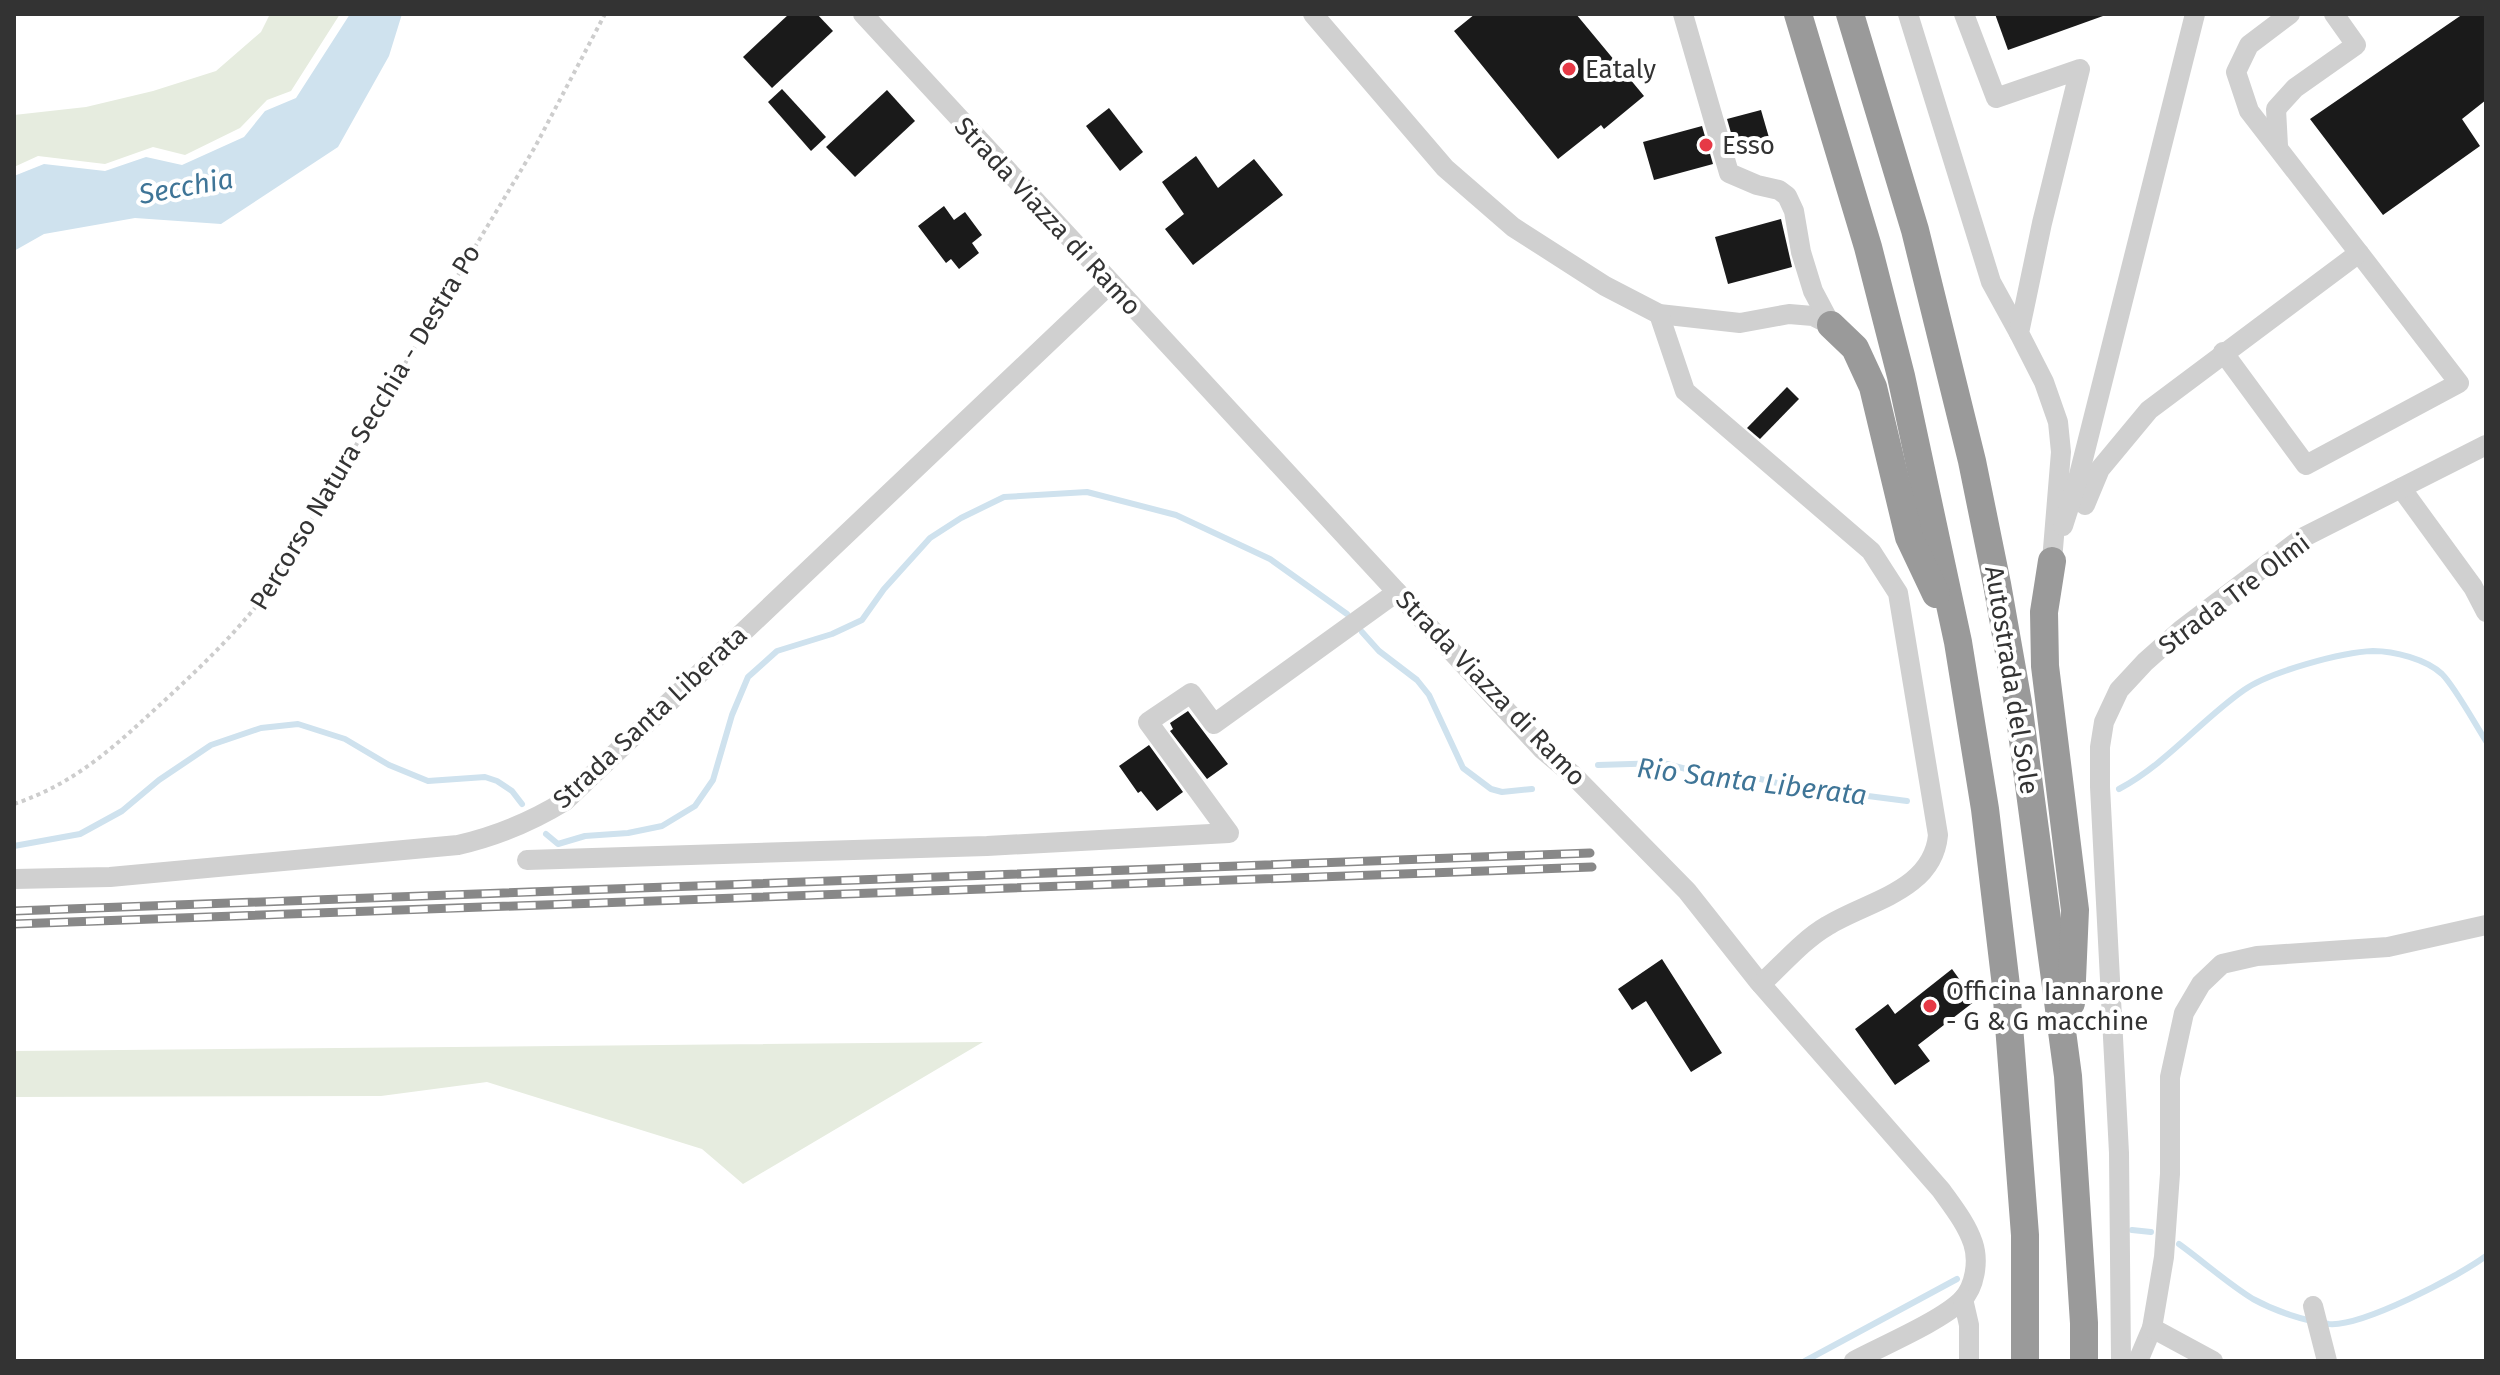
<svg xmlns="http://www.w3.org/2000/svg" width="2500" height="1375" font-family="'Fira Sans',sans-serif">
<style>
.green{fill:#e6ecdf}
.water{fill:#cfe2ee}
.lines{fill:none;stroke-linecap:round;stroke-linejoin:round}
.stream{stroke:#cfe2ee;stroke-width:6}
.building{fill:#1a1a1a}
.path{stroke:#cdcdcd;stroke-width:4;stroke-dasharray:4 4;stroke-linecap:butt}
.minor{stroke:#d0d0d0;stroke-width:20}
.highway{stroke:#9a9a9a;stroke-width:28}
.rail-casing{stroke:#888;stroke-width:9}
.rail{stroke:#fff;stroke-width:6;stroke-dasharray:18;stroke-linecap:butt}
.poi-dot{fill:#e63946;stroke:#fff;stroke-width:3}
.labels{text-anchor:middle;stroke-width:8;stroke-linejoin:round;paint-order:stroke}
.poi-label{font-size:26px;fill:#333;stroke:#fff;text-anchor:start}
.street-label{font-size:26px;fill:#333;stroke:#fff}
.water-label{font-size:28px;font-style:italic;fill:#3f7597;stroke:#fff}
</style>
<rect width="100%" height="100%" fill="#fff"/>
<!-- green -->
<g class="green">
<path d="M270 14H340L291 91 267 100 240 128 185 155 153 147 105 164 38 156 14 167V115L86 107 153 91 216 71 261 32Z"/>
<path d="M983 1042 743 1184 702 1149 487 1082 381 1096 14 1097V1051Z"/>
</g>
<!-- water -->
<path class="water" d="M350 14H402L389 56 338 147 221 224 135 218 44 234 14 251V176L44 164 105 171 146 157 182 165 244 137 265 111 296 98Z"/>
<g class="lines">
<!-- stream -->
<g class="stream">
<path d="M1362 632 1379 651 1417 680 1429 695 1463 768 1491 789 1502 792 1532 789"/>
<path d="M1598 765 1663 763 1706 774 1752 777 1790 786 1907 801"/>
<path d="M2119 789C2166 764 2201 720 2244 690 2269 672 2342 652 2373 651 2394 651 2426 659 2442 674 2455 687 2475 724 2486 741"/>
<path d="M546 834 558 844 585 836 628 833 662 826 695 806 713 780 732 715 748 677 777 651 832 634 862 620 884 589 930 538 961 518 1004 497 1087 492 1176 515 1270 559 1347 614"/>
<path d="M14 846 80 834 122 811 159 780 211 745 261 728 298 724 345 739 389 765 428 781 485 777 497 781 512 791 522 804"/>
<path d="M2132 1230 2151 1232"/>
<path d="M2179 1244C2204 1262 2227 1283 2253 1299 2275 1311 2304 1321 2329 1324 2362 1327 2457 1277 2486 1256"/>
<path d="M1805 1361 1957 1279"/>
</g>
</g>
<!-- building -->
<g class="building">
<path d="M789 14H817L833 31 772 88 743 57Z"/>
<path d="M1475 14H1576L1644 96 1604 129 1601 125 1558 159 1454 31Z"/>
<path d="M1995 14H2102L2103 16 2008 50Z"/>
<path d="M2463 14H2486V100L2462 119 2480 146 2383 215 2310 119Z"/>
<path d="M782 89 826 137 811 151 768 102Z"/>
<path d="M887 90 915 121 855 177 826 147Z"/>
<path d="M1109 108 1143 152 1120 171 1086 126Z"/>
<path d="M1761 110 1772 148 1738 157 1727 119Z"/>
<path d="M1702 126 1713 164 1654 180 1643 142Z"/>
<path d="M1196 156 1218 188 1254 159 1283 195 1193 265 1165 229 1184 214 1162 182Z"/>
<path d="M944 206 954 220 965 212 982 235 972 243 979 253 959 269 951 259 946 263 918 226Z"/>
<path d="M1781 219 1792 267 1728 284 1715 237Z"/>
<path d="M1787 387 1799 399 1760 439 1747 428Z"/>
<path d="M1188 711 1228 764 1207 779 1170 731 1173 729 1170 723Z"/>
<path d="M1149 745 1183 792 1157 811 1141 791 1138 793 1119 766Z"/>
<path d="M1662 959 1722 1053 1691 1072 1646 1001 1632 1010 1618 989Z"/>
<path d="M1952 969 1975 1001 1918 1045 1930 1061 1895 1085 1855 1029 1888 1004 1895 1014Z"/>
</g>
<g class="lines">
<!-- path -->
<path class="path" d="M14 804C77 783 116 745 164 701 202 666 238 631 269 590L535 147 605 14"/>
<!-- minor -->
<g class="minor">
<path d="M863 14 1542 749 1573 775 1687 891 1759 982 1941 1190C1953 1207 1966 1223 1973 1243 1979 1261 1975 1287 1962 1300 1941 1321 1882 1346 1854 1361"/>
<path d="M1313 14 1445 168 1513 227 1605 286 1659 314 1740 323 1789 314 1813 316 1831 325"/>
<path d="M1683 14 1729 173 1757 185 1779 190 1787 196 1794 211 1801 252 1813 291 1831 325"/>
<path d="M1908 14 1991 282 2019 333"/>
<path d="M1964 14 1996 98 2080 69 2042 223 2019 333 2044 382 2058 422 2061 452 2052 561"/>
<path d="M2278 146 2276 109 2295 88 2356 45 2334 14"/>
<path d="M1659 314 1685 391 1871 551 1898 593 1938 835C1933 891 1867 901 1827 926 1803 940 1782 965 1761 984"/>
<path d="M2223 352 2306 465 2459 383 2359 253"/>
<path d="M2401 488 2473 587 2486 612"/>
<path d="M2085 505 2100 469 2149 410 2359 253 2249 111 2236 72 2249 45 2290 14"/>
<path d="M2063 526 2078 479 2195 14"/>
<path d="M527 860 987 846 1229 833 1148 722 1191 693 1214 724 1397 592"/>
<path d="M14 879 110 877 458 845C497 836 531 822 565 801L1110 284"/>
<path d="M1963 1299 1969 1325V1361"/>
<path d="M2313 1306 2327 1361"/>
<path d="M2121 1361 2119 1153 2100 787V747L2104 722 2119 690 2145 662 2181 630 2302 538 2486 445"/>
<path d="M2138 1361 2152 1328"/>
<path d="M2213 1361 2152 1328 2164 1257 2170 1174V1077L2184 1013 2201 984 2222 964 2257 956 2388 947 2486 925"/>
</g>
<!-- highway -->
<g class="highway">
<path d="M1798 14 1868 247 1901 376 1958 642 1985 809 2006 986 2025 1235V1361"/>
<path d="M1850 14 1915 230 1972 461 1997 584 2018 703 2068 1076 2084 1323V1361"/>
<path d="M1831 325 1855 348 1873 387 1909 537 1936 594"/>
<path d="M2052 561 2044 612 2045 666 2075 910 2071 1003"/>
</g>
<!-- rail casing -->
<g class="rail-casing">
<g id="rail">
<path d="M14 911 1590 853"/>
<path d="M14 924 1592 867"/>
</g>
</g>
<!-- rail -->
<use href="#rail" class="rail"/>
</g>
<!-- markers -->
<g class="poi-dot">
<circle cx="1569" cy="69" r="8"/>
<circle cx="1706" cy="145" r="8"/>
<circle cx="1930" cy="1006" r="8"/>
</g>
<g class="labels">
<!-- poi labels -->
<g class="poi-label">
<text x="1585" y="78">Eataly</text>
<text x="1722" y="154">Esso</text>
<text x="1946" y="1000">Officina Iannarone<tspan x="1946" dy="30">- G &amp; G macchine</tspan></text>
</g>
<!-- street labels -->
<g class="street-label">
<text transform="translate(1048 216) rotate(47)" y="9">Strada Viazza di Ramo</text>
<text transform="translate(365 427) rotate(-59)" y="9">Percorso Natura Secchia - Destra Po</text>
<text transform="translate(2234 594) rotate(-37)" y="9">Strada Tre Olmi</text>
<text transform="translate(2012 680) rotate(81)" y="9">Autostrada del Sole</text>
<text transform="translate(1491 688) rotate(46)" y="9">Strada Viazza di Ramo</text>
<text transform="translate(650 717) rotate(-43)" y="9">Strada Santa Liberata</text>
</g>
<!-- water labels -->
<g class="water-label">
<text transform="translate(186 186) rotate(-10)" y="10">Secchia</text>
<text transform="translate(1752 781) rotate(7)" y="10">Rio Santa Liberata</text>
</g>
</g>
<!-- border -->
<rect width="2500" height="1375" fill="none" stroke="#333333" stroke-width="32"/>
</svg>
